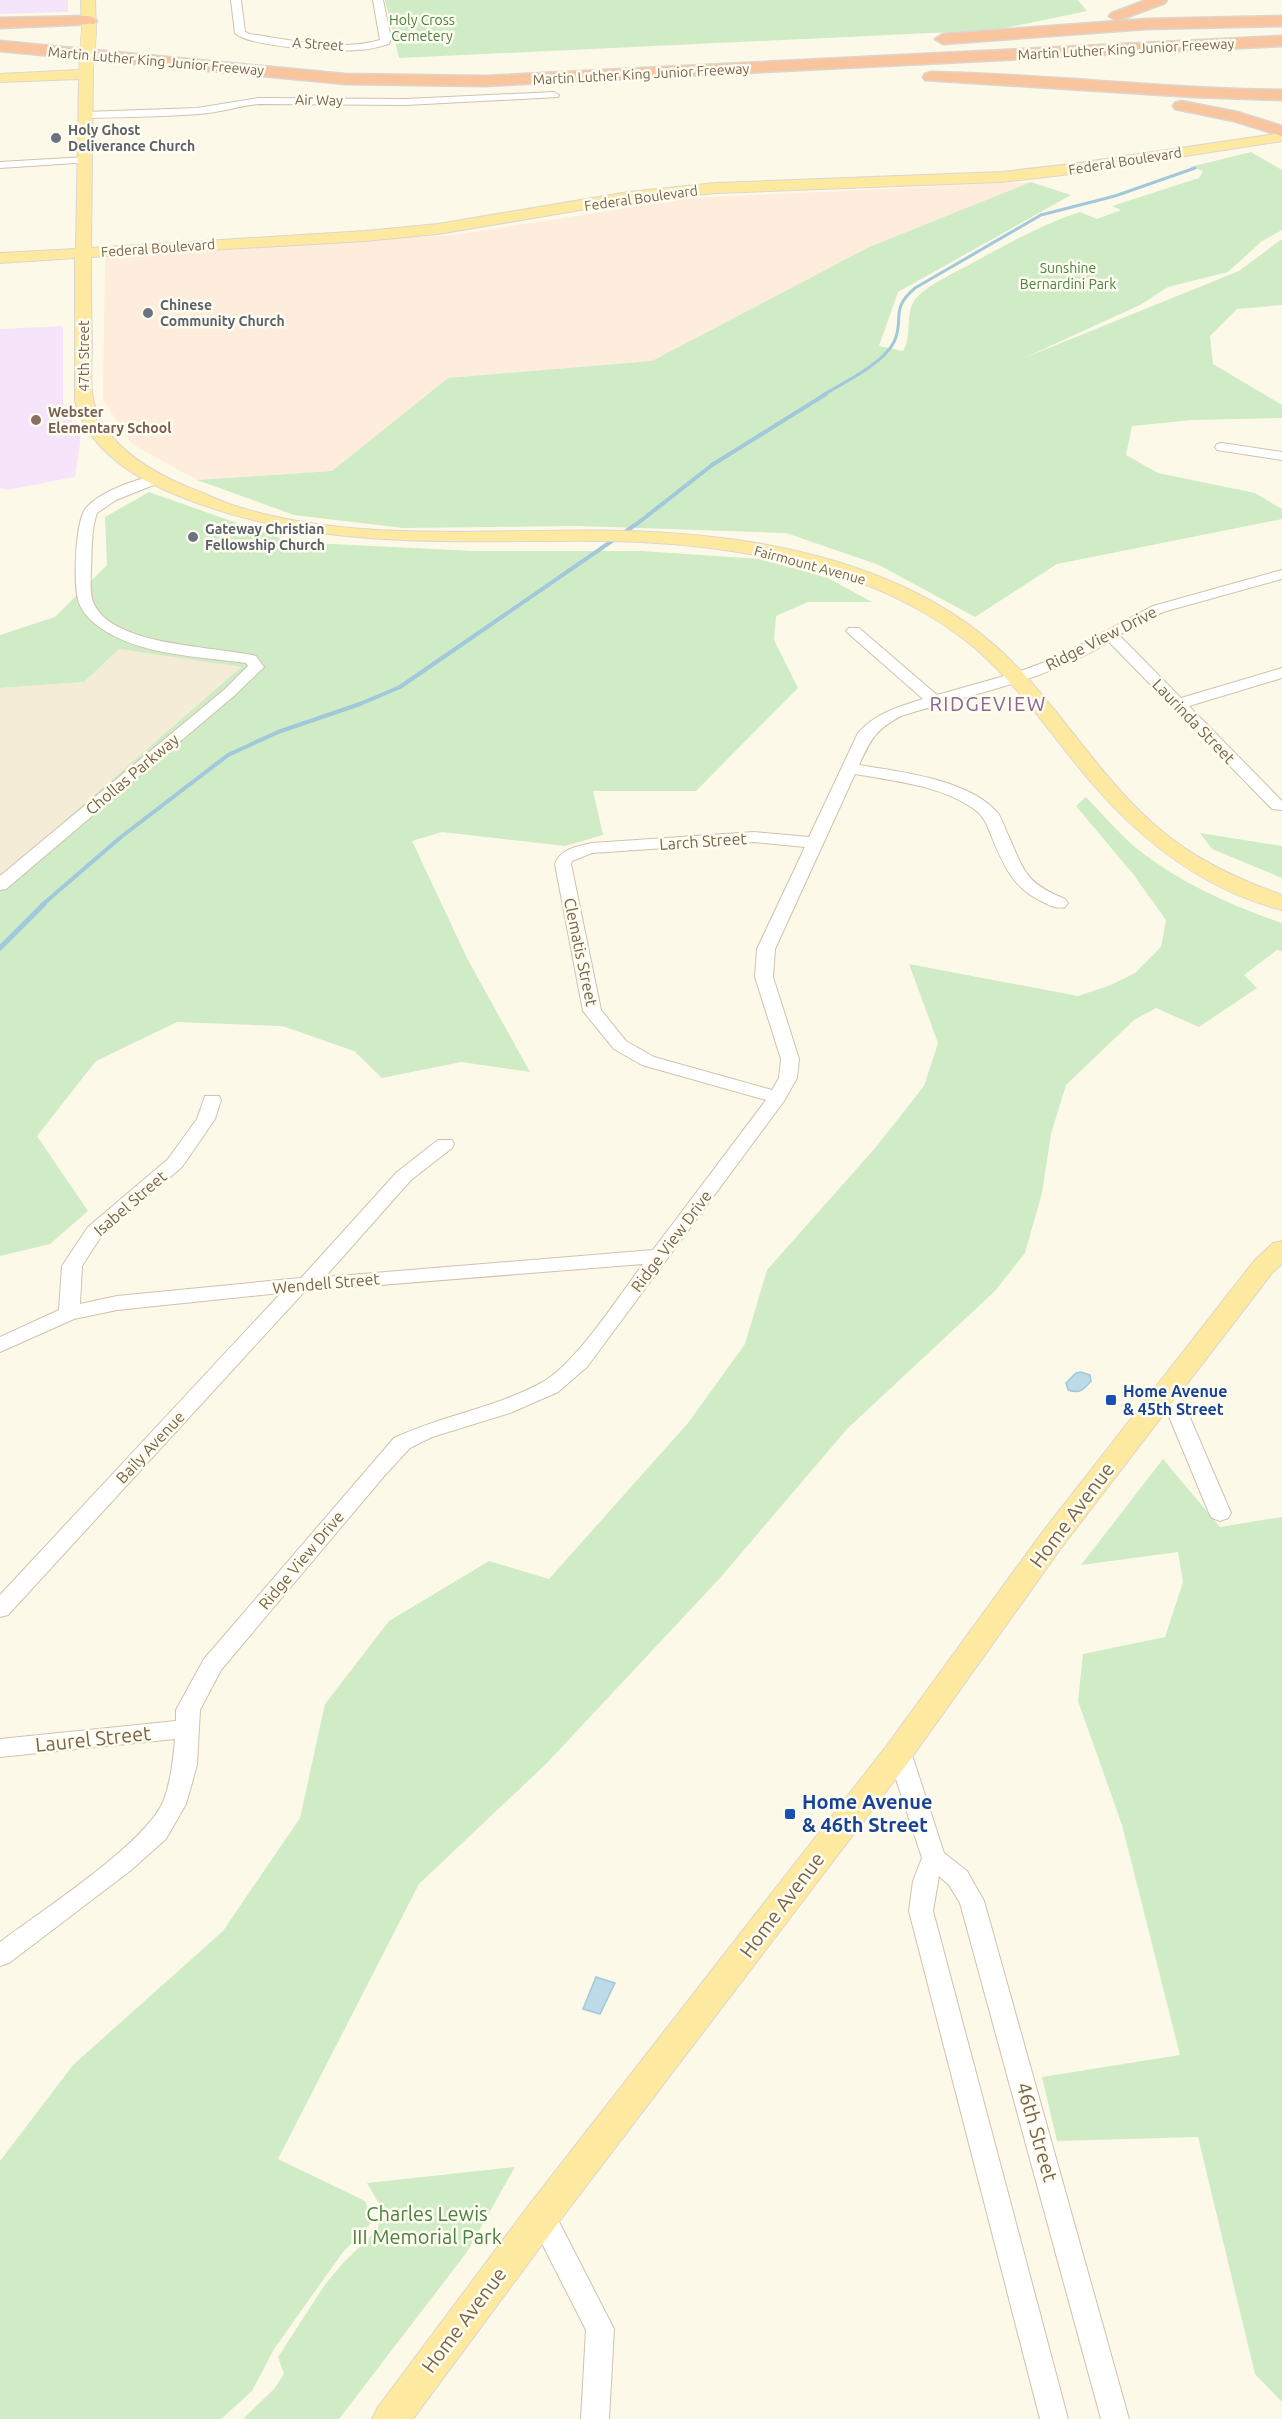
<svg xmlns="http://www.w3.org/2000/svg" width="1282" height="2419" font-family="Ubuntu,sans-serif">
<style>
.residential{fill:#f5ecd7}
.commercial{fill:#feecdc}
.education{fill:#f6e5fa}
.green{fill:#cfecc6}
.water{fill:#bcdae8;stroke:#a1c8db;stroke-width:1.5}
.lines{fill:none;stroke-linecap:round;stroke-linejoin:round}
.stream-far2{stroke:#a1c8db;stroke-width:3}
.stream-far1{stroke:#a1c8db;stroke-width:4}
.stream{stroke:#a1c8db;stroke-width:5}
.minor-casing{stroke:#d0c2ad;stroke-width:2}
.major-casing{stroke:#dcd6d0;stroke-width:2}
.highway-casing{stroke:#dcd6d0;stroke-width:3}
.minor{fill:#fff;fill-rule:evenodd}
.major{fill:#fdeaa0;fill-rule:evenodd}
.highway{fill:#f9c59e;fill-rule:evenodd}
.major-bridge-casing{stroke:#dcd6d0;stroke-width:16;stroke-linecap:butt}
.major-bridge{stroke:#fdeaa0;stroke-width:15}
.worship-dot{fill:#6b7280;stroke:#fffcf0;stroke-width:2}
.education-dot{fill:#8d6e63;stroke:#fffcf0;stroke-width:2}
.transit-dot{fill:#1a4fb4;stroke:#fffcf0;stroke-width:2}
.labels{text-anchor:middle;stroke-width:5;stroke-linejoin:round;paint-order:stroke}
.far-park-label{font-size:14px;fill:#4a8042;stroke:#fffcf0}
.far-street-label{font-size:14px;fill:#79634b;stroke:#fffcf0}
.far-worship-label{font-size:14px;font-weight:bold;fill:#5b616d;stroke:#fffcf0;text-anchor:start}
.far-education-label{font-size:14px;font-weight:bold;fill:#785e54;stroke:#fffcf0;text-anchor:start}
.street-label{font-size:16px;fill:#79634b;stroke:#fffcf0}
.transit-label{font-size:16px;font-weight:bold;fill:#164399;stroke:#fffcf0;text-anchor:start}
.quarter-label{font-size:20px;letter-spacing:1.5px;fill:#8c6395;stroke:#fffcf0}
.near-street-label{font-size:20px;fill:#79634b;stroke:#fffcf0}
.near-transit-label{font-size:20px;font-weight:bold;fill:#164399;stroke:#fffcf0;text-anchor:start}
.near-park-label{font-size:20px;fill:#4a8042;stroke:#fffcf0}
</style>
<rect width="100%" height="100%" fill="#fdf9e9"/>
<!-- residential -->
<path class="residential" d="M119 649 242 666 0 877V688L84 682Z"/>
<!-- commercial -->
<path class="commercial" d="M1031 182 869 247 652 361 448 378 332 471 197 480 132 444 103 400 105 257 454 235 692 198Z"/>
<!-- education -->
<g class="education">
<path d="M0 0H68V12L0 14Z"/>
<path d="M63 326V402L81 437 75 477 7 490 0 488V329Z"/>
</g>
<!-- green -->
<g class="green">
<path d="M385 0H1078L1087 11 995 30 399 58Z"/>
<path d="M1251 152 1282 170V230L1262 241 1228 272 1168 287 1140 305 1024 358 1239 271 1282 239V305L1237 309 1210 336 1213 364 1282 405V418L1193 420 1132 426 1126 455 1158 473 1255 493 1282 509V519L1057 564 975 617 879 565 786 533 579 526 403 528 294 515 197 480 332 471 448 378 652 361 869 247 1031 182 1071 195 898 292 879 346 903 351C913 336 904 312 916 298 930 284 950 275 967 266 1003 246 1040 225 1080 212L1097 219 1121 210 1112 206 1199 178 1203 171 1190 167Z"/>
<path d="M149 492 291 542 475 551H641L761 559 828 578 872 602H808L776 616 774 640 798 688 696 791H593L603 835 565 846 442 832 412 841 468 960 530 1072 461 1062 382 1078 354 1051 282 1026 177 1022 96 1061 37 1136 88 1211 50 1244 0 1256V877L241 667 119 649 84 682 0 688V635L55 617 107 565 105 517Z"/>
<path d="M1086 797C1102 813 1117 832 1135 847 1178 882 1230 905 1282 923V951L1277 950 1244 975 1257 988 1199 1027 1156 1008 1134 1020 1066 1085 1051 1134 1042 1193 1025 1253 995 1291 847 1429 720 1578 546 1764 419 1884 278 2159 365 2201 373 2221 343 2252 274 2349 252 2391 221 2419H0V2161L73 2065 223 1931 300 1818 325 1704 389 1621 489 1561 549 1579 688 1423 745 1344 767 1270 876 1147 924 1086 938 1043 909 964 1078 996 1111 985 1135 973 1161 947 1166 920 1133 874 1076 806Z"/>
<path d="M1200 833 1282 846V878L1212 849Z"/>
<path d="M1163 1459 1220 1527 1282 1517V2402L1255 2374 1198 2137 1057 2141 1042 2077 1180 2055 1122 1825 1078 1701 1083 1654 1165 1637 1183 1582 1178 1552 1081 1565Z"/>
<path d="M515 2167 467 2252 339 2419H243L274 2389 284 2374 278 2357 324 2286 342 2264 378 2229 381 2207 367 2183Z"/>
</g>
<!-- water -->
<g class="water">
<path d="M1081 1372 1090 1375 1091 1381C1083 1390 1080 1394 1068 1390L1066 1383 1076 1373Z"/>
<path d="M596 1977 615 1983 600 2014 583 2009Z"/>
</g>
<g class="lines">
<!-- stream-far2 -->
<path class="stream-far2" d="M823 395C843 383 883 364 894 342 905 319 889 310 915 288L1041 215 1115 196 1195 168"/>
<!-- stream-far1 -->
<path class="stream-far1" d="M42 905 121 837 228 755 278 732 360 704 400 687 638 523 712 465 826 394"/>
<!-- stream -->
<path class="stream" d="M0 948 44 904"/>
<!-- minor casing -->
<g class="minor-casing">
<g id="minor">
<path d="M231 0H241L245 32 250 34C291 40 340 52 380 40L373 0H383L391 39 389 44C378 47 368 50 357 50 335 52 248 47 235 33Z"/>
<path d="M554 92 559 95 558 97 406 105 259 104C238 106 220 113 199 114 161 117 123 117 85 118L79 115 85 112 197 108 259 98 406 99Z"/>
<path d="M86 157 92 160 90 162 0 168V162Z"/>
<path d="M1222 443 1282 452V460L1217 450 1215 447 1217 444Z"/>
<path d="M156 475 163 479 161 482 116 500 97 513C91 530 92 550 91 568 91 579 89 594 94 604 114 647 217 646 256 656L264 667 235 695 6 889 0 890V876L225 689 248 666 246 663C198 656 140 656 99 627 91 621 82 612 79 603 73 587 75 521 86 508 101 491 134 480 156 475Z"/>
<path d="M1282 570V579L1163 612 1119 635 1181 698 1282 668V678L1189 706 1282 801V810L1272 809 1109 642C1046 681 971 694 901 716 875 730 871 739 859 765 901 772 967 779 997 812 1003 820 1005 829 1009 837 1025 874 1027 883 1065 899L1068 903 1065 907C1057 909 1051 906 1043 902 1013 889 1003 864 991 835 987 825 984 816 974 809 940 785 894 781 855 774L775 949 773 977 799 1059 797 1078 784 1101 587 1367 558 1392 510 1413 432 1437 410 1448 385 1475 221 1670 200 1710 197 1765 186 1804 166 1839 130 1871 9 1963 0 1966V1942C40 1912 145 1844 163 1802 171 1782 173 1760 175 1739L0 1757V1739L176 1721V1710L204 1659 394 1438C442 1415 495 1408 541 1383 575 1365 619 1296 643 1264L305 1291 8 1615 0 1617V1595L281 1293 117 1310 74 1319 0 1352V1337L59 1310 62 1266 88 1227 168 1159 197 1119 205 1096H219L221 1100 215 1119 182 1167 102 1235 82 1266 80 1304 117 1296 301 1278 397 1172 438 1140H452L454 1144 452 1148 411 1180 325 1277 653 1250 766 1100 642 1065 614 1049 583 1011 555 864C560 849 578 846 592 843L754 832 809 837 858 733C876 713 898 707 923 699L849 634 846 631 849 628H859L937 695 1015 673 1056 658 1153 606ZM754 842 805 847 757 949 755 977 781 1059 779 1078 772 1090 654 1057 626 1041 601 1010 571 864 572 861 592 853Z"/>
<path d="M1168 1383 1175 1385 1178 1390 1231 1513 1228 1518 1220 1521 1212 1518 1209 1513 1158 1390 1161 1385Z"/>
<path d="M899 1743 907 1746 911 1752 944 1853 967 1871 984 1901 1129 2419H1101L960 1903 949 1885 939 1876 933 1911 1068 2419H1040L909 1911 913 1881 922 1858 887 1752 891 1746Z"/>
<path d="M542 2204 552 2208 614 2329 609 2419H581L586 2330 528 2216 532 2208Z"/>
</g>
</g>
<!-- major casing -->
<g class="major-casing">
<g id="major">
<path d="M81 0H95L96 31 94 34 89 35 82 31Z"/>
<path d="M86 63 93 67 91 248 365 231 438 224 628 192 716 183 1002 172 1071 164 1282 133V141L1071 174 1002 182 716 193 628 202 438 234 365 241 91 257C91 285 91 313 92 340 92 368 87 396 101 421 120 454 156 474 190 488 204 493 218 500 232 505 373 551 537 521 682 534 759 540 839 556 908 589 952 610 991 638 1023 673 1071 725 1108 787 1163 832 1198 861 1240 880 1282 895V910C1196 888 1130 832 1076 764 1045 725 1015 683 976 649 915 597 834 568 755 555 708 546 659 542 610 541 461 539 321 554 179 496 136 479 88 450 75 401V258L0 263V253L76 249 79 79 0 82V74L79 70 81 64Z"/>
<path d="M1282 1241V1264L1272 1273 1061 1548 910 1760 555 2227 413 2419H372L378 2407 529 2205 888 1744 1041 1534 1254 1261 1273 1243Z"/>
</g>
</g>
<!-- highway casing -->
<g class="highway-casing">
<g id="highway">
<path d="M1146 0H1167L1165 3 1122 19 1117 21 1109 16 1112 13Z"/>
<path d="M89 16 94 18 97 21 94 24 0 28V18Z"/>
<path d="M1282 16V26L1146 29 943 44 935 39 943 34 1146 19Z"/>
<path d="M1282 36V46L484 86 345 84 0 51V41L345 74 484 76Z"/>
<path d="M931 72C1048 74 1165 89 1282 90V100L1194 97 925 80 923 77 925 74Z"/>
<path d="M1181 101 1237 112 1282 126V136L1234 121 1175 109 1173 106 1175 103Z"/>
</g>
</g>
<!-- minor -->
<use href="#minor" class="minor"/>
<!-- major -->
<use href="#major" class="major"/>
<!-- highway -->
<use href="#highway" class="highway"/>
<!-- major-bridge casing -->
<g class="major-bridge-casing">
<path id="major-bridge" d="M86 67 89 31"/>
</g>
<!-- major-bridge -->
<use href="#major-bridge" class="major-bridge"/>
</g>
<!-- markers -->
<g class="worship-dot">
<circle cx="56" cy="138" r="6"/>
<circle cx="148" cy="313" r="6"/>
<circle cx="193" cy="537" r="6"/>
</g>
<circle class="education-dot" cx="36" cy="420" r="6"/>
<g class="transit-dot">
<rect x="1105" y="1394" width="12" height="12" rx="3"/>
<rect x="784" y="1808" width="12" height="12" rx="3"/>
</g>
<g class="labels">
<!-- far-park labels -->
<g class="far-park-label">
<text x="422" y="25">Holy Cross<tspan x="422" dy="16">Cemetery</tspan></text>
<text x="1068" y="273">Sunshine<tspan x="1068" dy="16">Bernardini Park</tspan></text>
</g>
<!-- far-street labels -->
<g class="far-street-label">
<text transform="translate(318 44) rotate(4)" y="5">A Street</text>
<text transform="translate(1126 49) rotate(-3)" y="5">Martin Luther King Junior Freeway</text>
<text transform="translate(156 61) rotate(5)" y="5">Martin Luther King Junior Freeway</text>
<text transform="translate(641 74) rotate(-3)" y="5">Martin Luther King Junior Freeway</text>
<text transform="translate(319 100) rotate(1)" y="5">Air Way</text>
<text transform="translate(1125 161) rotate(-9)" y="5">Federal Boulevard</text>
<text transform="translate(641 198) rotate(-8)" y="5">Federal Boulevard</text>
<text transform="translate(158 248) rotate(-4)" y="5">Federal Boulevard</text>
<text transform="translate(84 356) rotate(-90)" y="5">47th Street</text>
<text transform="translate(810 565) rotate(15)" y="5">Fairmount Avenue</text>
</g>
<!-- far-worship labels -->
<g class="far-worship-label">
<text x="68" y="135">Holy Ghost<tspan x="68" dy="16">Deliverance Church</tspan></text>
<text x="160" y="310">Chinese<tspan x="160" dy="16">Community Church</tspan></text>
<text x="205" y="534">Gateway Christian<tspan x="205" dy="16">Fellowship Church</tspan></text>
</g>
<!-- far-education labels -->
<g class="far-education-label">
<text x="48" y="417">Webster<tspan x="48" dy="16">Elementary School</tspan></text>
</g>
<!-- street labels -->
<g class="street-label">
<text transform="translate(1101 638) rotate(-27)" y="6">Ridge View Drive</text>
<text transform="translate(1194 721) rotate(46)" y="6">Laurinda Street</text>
<text transform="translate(132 774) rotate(-40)" y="6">Chollas Parkway</text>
<text transform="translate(703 841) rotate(-4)" y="6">Larch Street</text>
<text transform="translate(581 952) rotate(78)" y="6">Clematis Street</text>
<text transform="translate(130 1203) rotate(-41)" y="6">Isabel Street</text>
<text transform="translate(671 1241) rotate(-53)" y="6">Ridge View Drive</text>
<text transform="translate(326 1283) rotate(-5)" y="6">Wendell Street</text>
<text transform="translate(150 1447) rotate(-47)" y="6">Baily Avenue</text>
<text transform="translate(301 1560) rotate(-50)" y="6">Ridge View Drive</text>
</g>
<!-- transit labels -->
<g class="transit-label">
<text x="1123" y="1397">Home Avenue<tspan x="1123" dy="18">&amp; 45th Street</tspan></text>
</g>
<!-- quarter labels -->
<g class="quarter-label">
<text x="988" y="711">RIDGEVIEW</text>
</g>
<!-- near-street labels -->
<g class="near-street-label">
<text transform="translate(1072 1515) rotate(-53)" y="7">Home Avenue</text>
<text transform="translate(93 1739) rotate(-6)" y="7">Laurel Street</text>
<text transform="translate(782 1905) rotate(-53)" y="7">Home Avenue</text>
<text transform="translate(1037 2132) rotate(74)" y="7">46th Street</text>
<text transform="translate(464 2320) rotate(-53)" y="7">Home Avenue</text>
</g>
<!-- near-transit labels -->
<g class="near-transit-label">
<text x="802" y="1809">Home Avenue<tspan x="802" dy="23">&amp; 46th Street</tspan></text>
</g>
<!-- near-park labels -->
<g class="near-park-label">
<text x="427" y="2221">Charles Lewis<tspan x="427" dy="23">III Memorial Park</tspan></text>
</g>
</g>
</svg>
